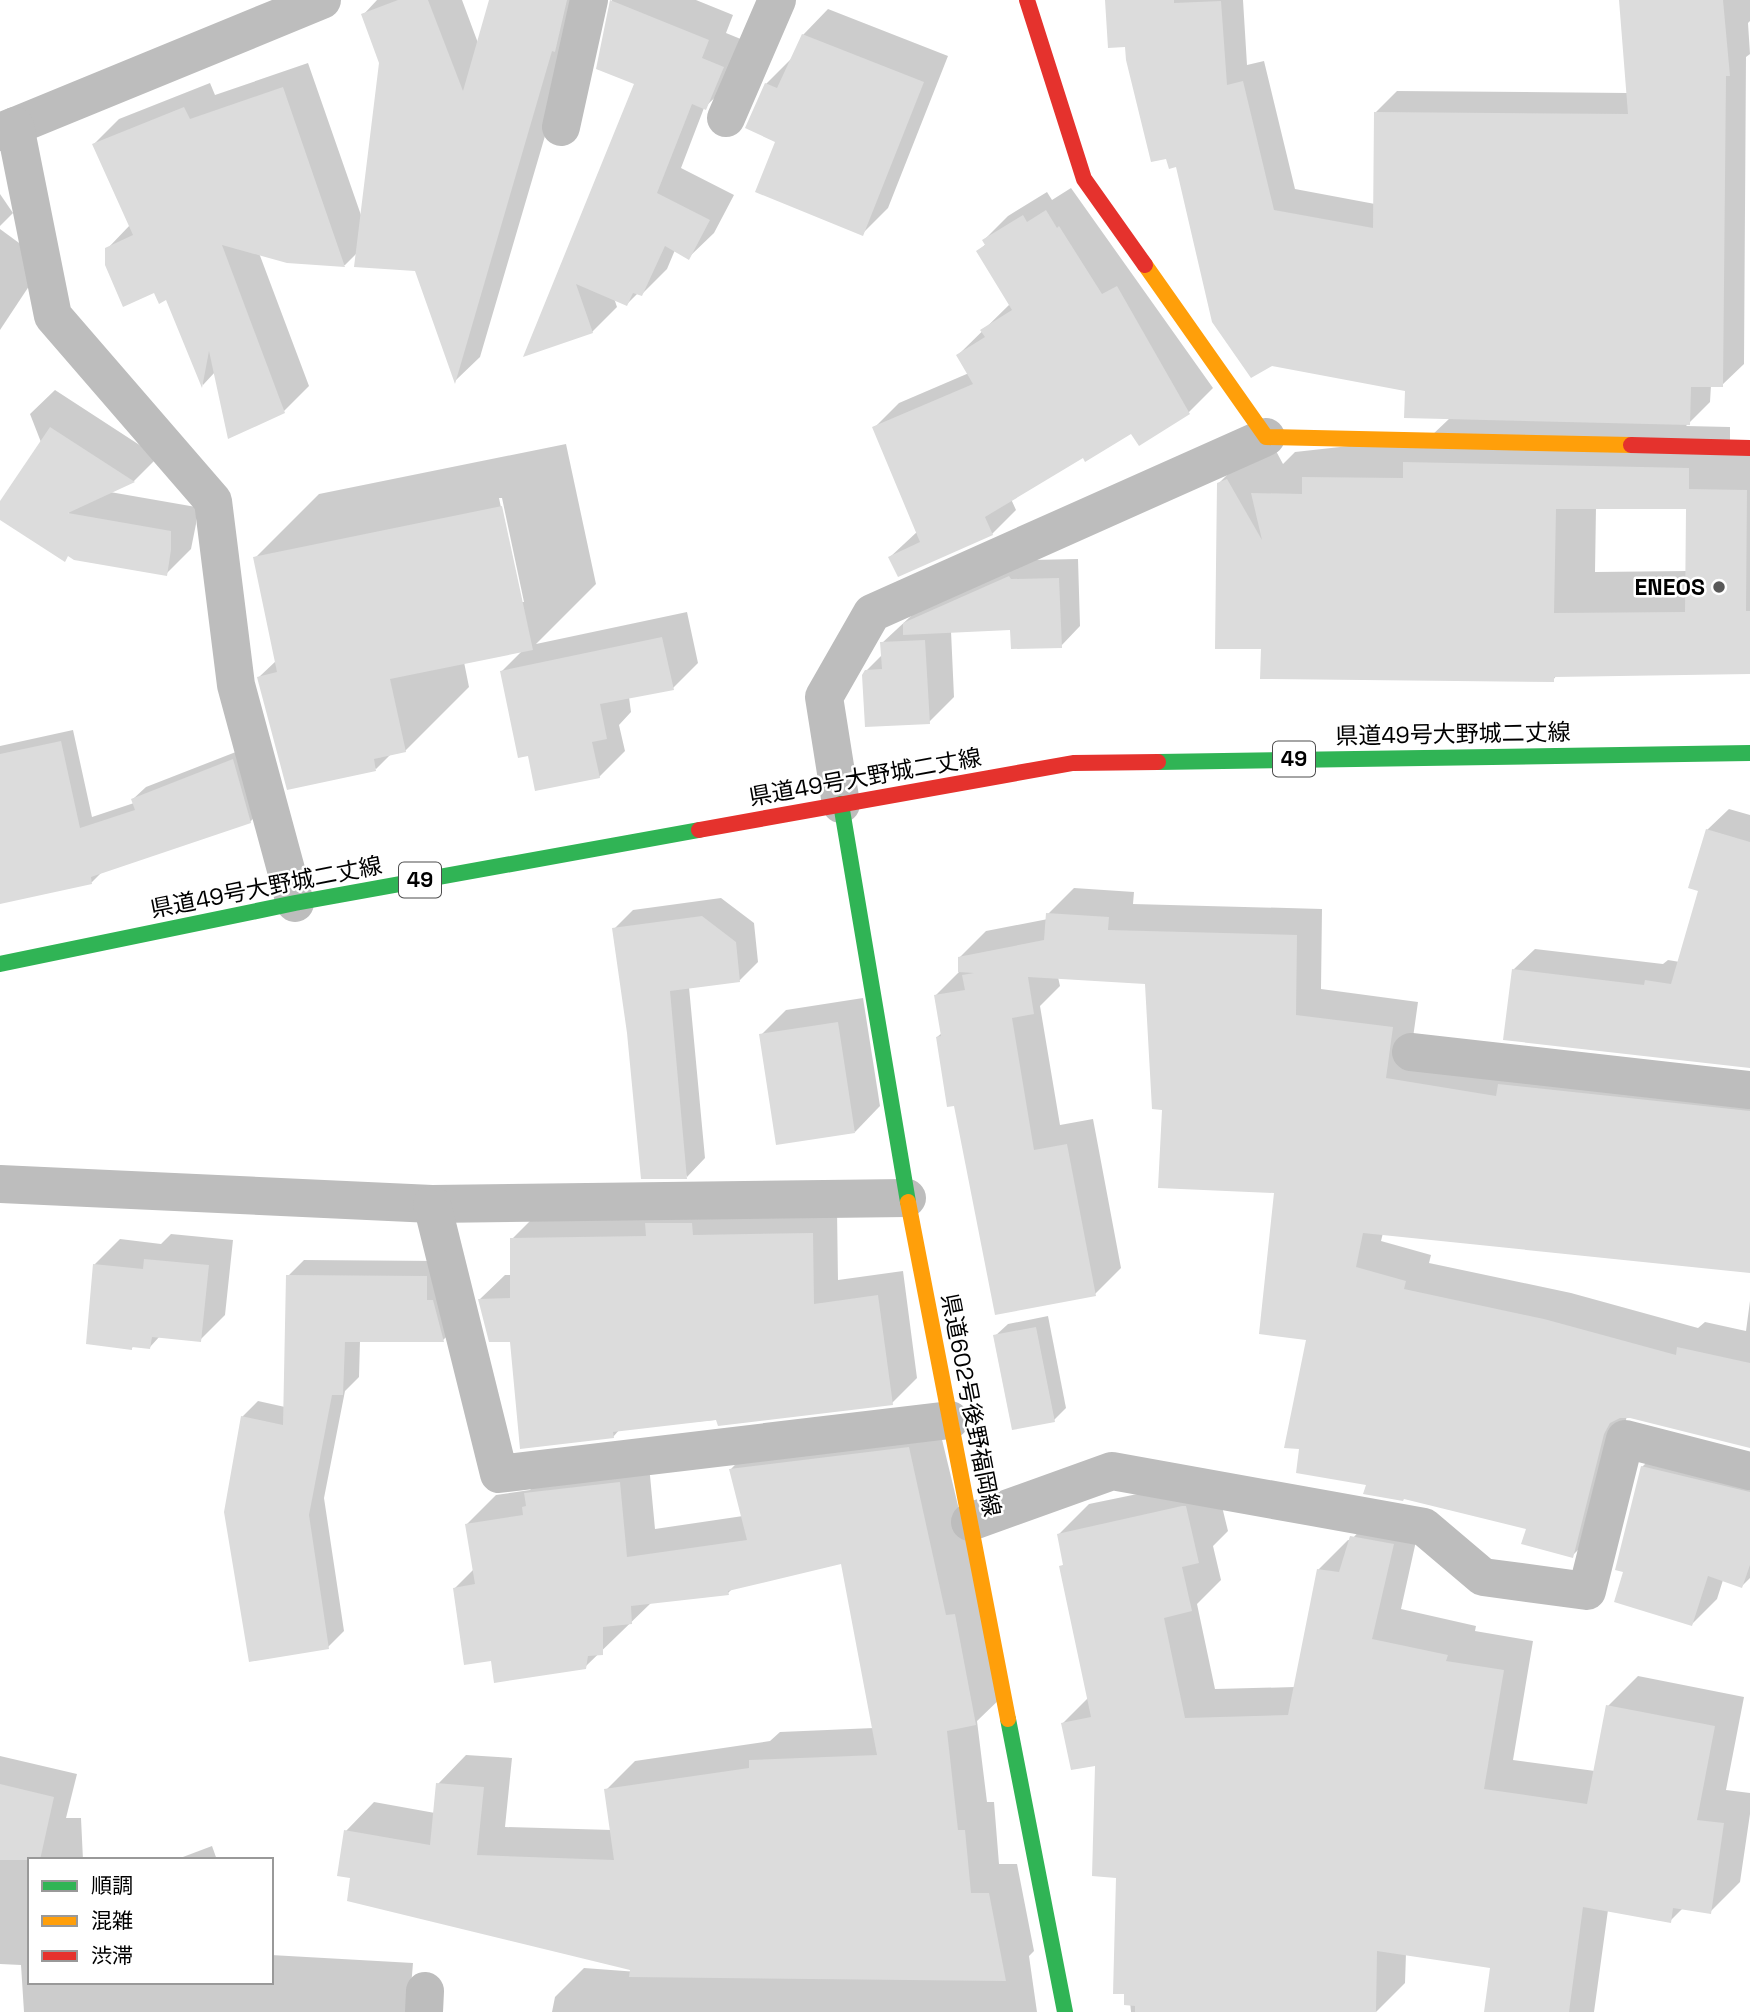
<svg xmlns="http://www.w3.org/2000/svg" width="1750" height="2012" font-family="'Space Grotesk','Noto Sans JP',sans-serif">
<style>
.shadow{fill:#0003;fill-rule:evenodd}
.building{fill:#dcdcdc;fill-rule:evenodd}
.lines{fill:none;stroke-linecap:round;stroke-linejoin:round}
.street{stroke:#bdbdbd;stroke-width:38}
.fast{stroke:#30b455;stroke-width:16}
.slow{stroke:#ff9f0a;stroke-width:16}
.jam{stroke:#e5322d;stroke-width:16}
.poi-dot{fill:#595959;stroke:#fff;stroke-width:2.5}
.labels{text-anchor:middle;stroke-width:5;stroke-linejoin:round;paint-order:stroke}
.shield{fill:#fff;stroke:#4c4c4c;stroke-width:2}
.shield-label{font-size:21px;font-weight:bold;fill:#000}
.poi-label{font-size:23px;font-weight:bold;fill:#000;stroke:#fff;text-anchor:end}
.street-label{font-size:23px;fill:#000;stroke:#fff}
</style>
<rect width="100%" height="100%" fill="#fff"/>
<!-- shadow -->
<g class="shadow">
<path d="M377 0H462L478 43 491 0H585L480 357 456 380 416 270 358 252 345 265 287 261 259 253 309 386 284 411 215 372 203 385 167 298 155 291 107 249 130 225 94 144 119 119 210 83 215 95 308 63 362 218 381 63 363 15Z"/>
<path d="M612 0H696L733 15 726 33 748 42 730 83 704 108 681 168 734 195 714 233 689 257 675 250 667 269 642 294 638 293 627 304 614 298 617 307 592 332 526 354 637 83 598 68Z"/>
<path d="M1107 0H1243L1247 65 1264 61 1295 189 1375 204 1376 112 1397 91 1628 93 1621 0H1750V21L1748 23 1750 54 1746 57 1744 364 1722 385H1711L1710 402 1686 426 1730 427V448H1750V672L1557 675 1553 680 1263 647 1218 484 1260 442 1269 438 1283 464 1295 452 1430 437 1450 418 1407 390 1272 364 1177 165ZM1596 507H1687V571L1595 572Z"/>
<path d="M828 9 948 56 888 208 863 233 777 141 766 84 792 58 803 35Z"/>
<path d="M1071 188 1213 388 1189 412 1131 431 1083 456 1011 499 1016 510 992 534 890 557 918 531 875 427 899 403 969 373 958 355 1010 304 978 251 986 244 984 240 1008 216 1047 192 1052 200Z"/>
<path d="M0 194 13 213 0 226Z"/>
<path d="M0 229 45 262 0 330Z"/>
<path d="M55 390 158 457 134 481 110 492 196 507V524L191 549 166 574 87 560 30 414Z"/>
<path d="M566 444 596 584 536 644 687 612 698 663 673 688 629 697 631 712 619 725 625 751 599 777 530 754 502 671 523 650 464 662 469 687 405 751 391 754 376 769 259 677 277 660 255 558 319 494ZM499 498H502L524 602H521Z"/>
<path d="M1078 559 1080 626 1061 646 1012 628 951 631 954 697 929 722 866 671 883 654 882 643 924 604 1030 560Z"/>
<path d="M73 730 92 817 134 803 133 799 146 787 246 748 262 809 250 822 103 871 92 882 0 903V746Z"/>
<path d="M1729 809 1750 815V1067L1513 970 1535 949 1663 964 1668 960 1680 962 1700 889 1707 830Z"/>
<path d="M1074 888 1134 892 1133 904 1322 909 1321 989 1418 1002 1411 1052 1750 1083V1245L1383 1233 1381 1241 1431 1255 1429 1263 1571 1293 1698 1328 1705 1322 1746 1331 1750 1301V1447L1627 1416 1598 1530 1572 1556 1528 1528 1368 1484 1308 1338 1276 1192 1164 1108 1146 983 1058 977 1060 986 1040 1006 1060 1125 1093 1119 1121 1268 1095 1294 956 1104 937 1037 942 1033 935 996 960 971 959 958 986 931 1048 919V914Z"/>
<path d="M721 898 754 923 758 962 740 980 689 987 705 1158 687 1177 628 1033 614 929 633 910Z"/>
<path d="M863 998 880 1106 855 1132 761 1035 786 1010Z"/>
<path d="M837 1209 838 1280 903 1271 917 1378 892 1403 620 1429 613 1437 511 1340 480 1299 505 1275H512V1239L537 1214Z"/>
<path d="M171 1234 233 1240 225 1315 200 1340 160 1336 150 1347 134 1345 132 1348 94 1265 120 1239 161 1244Z"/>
<path d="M304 1260 443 1261 459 1325 443 1340 360 1341 359 1377 345 1391 324 1498 344 1631 328 1647 242 1417 258 1401 285 1407 288 1276Z"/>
<path d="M1048 1316 1066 1408 1054 1420 995 1336 1008 1324Z"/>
<path d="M937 1419 1004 1695 977 1721 987 1802H994L999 1864H1017L1034 1951 1029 1956 1037 2012H552L555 1997 584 1968 638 1972 351 1877 346 1831 374 1802 435 1813 438 1784 466 1755 512 1758 505 1827 612 1830 606 1790 635 1761 770 1741 780 1732 874 1728 842 1562 733 1588 728 1593 652 1602 585 1667 493 1659 455 1588 474 1569 467 1524 496 1495 530 1490 555 1465 648 1454 655 1529 743 1516 731 1469 759 1440Z"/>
<path d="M1668 1441 1750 1461V1578L1742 1586 1723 1580 1717 1599 1692 1624 1625 1571 1642 1467Z"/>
<path d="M1215 1478 1228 1531 1213 1546 1221 1580 1197 1604 1215 1689 1295 1687 1318 1570 1348 1540H1351L1382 1507 1422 1514 1401 1609 1476 1626 1475 1631 1533 1641 1513 1760 1595 1771 1608 1706 1638 1676 1744 1697 1726 1790 1750 1793V1814L1740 1882 1710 1912 1683 1908 1670 1921 1608 1910 1594 2012H1486L1492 1966 1406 1953 1405 1983 1376 2012H1131L1118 1876 1097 1763 1063 1723 1089 1697 1061 1567 1065 1563 1059 1534 1089 1504Z"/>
<path d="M0 1756 77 1774 66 1818H81L83 1860H30V1982H271V1955L413 1963 409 2012H24L21 1965 0 1964Z"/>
<path d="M212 1846 217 1860H175Z"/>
</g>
<!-- building -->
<g class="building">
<path d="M398 0H428L463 91 489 0H567L555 52 552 51 455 384 415 271 354 267 379 63 361 14Z"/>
<path d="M610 0 709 40 702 58 724 67 706 110 692 104 657 193 710 220 689 260 665 246 642 296 633 293 627 306 576 284 593 333 523 357 634 84 596 69Z"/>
<path d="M1105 0H1174V3L1221 1 1227 85 1243 81 1274 210 1373 228 1374 112 1628 114 1619 0H1723L1730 76H1726L1723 387H1691L1690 425 1404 418 1405 391 1272 366 1251 378 1212 322 1176 167 1169 169 1166 159 1151 162 1126 60 1125 47 1108 48Z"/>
<path d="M802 34 924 82 863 236 755 192 775 142 745 128 765 83 777 88Z"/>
<path d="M283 87 345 267 287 263 222 245 285 413 228 439 209 351 202 388 166 300 159 304 154 293 123 307 105 265V248L133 235 92 144 184 107 190 119Z"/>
<path d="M1046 210 1057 228 1059 226 1102 294 1117 286 1190 414 1139 446 1131 434 1085 462 1083 458 985 517 993 535 898 577 888 557 920 542 872 427 973 384 956 355 985 337 980 330 1012 310 976 251 985 245 982 240 1023 215 1027 222Z"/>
<path d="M50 427 135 482 68 513 171 531V550L167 576 74 560 68 556 65 562 0 520V501Z"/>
<path d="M1403 462 1689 468V489L1747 490 1746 611H1750V674L1554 677V682L1260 679 1261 649H1215L1217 483 1227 479 1262 540 1251 493 1302 494V477L1403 478ZM1556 509H1686L1685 612 1554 613Z"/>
<path d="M502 506 533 650 390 679 406 752 374 759 376 771 287 790 258 681 257 677 277 672 253 557Z"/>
<path d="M1009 576 1011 579 1059 578 1062 648 1011 649 1010 630 903 635V623Z"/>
<path d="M662 637 674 690 600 704 607 739 592 742 600 778 535 791 528 756 518 758 500 671Z"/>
<path d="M925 640 930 724 865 727 862 675 865 670 882 669 880 642Z"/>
<path d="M61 741 80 828 135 810 131 799 233 759 251 823 91 877 92 884 0 904V754Z"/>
<path d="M1706 829 1750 842V1068L1503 1040 1512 969 1644 985 1645 980 1671 984 1698 891 1688 888Z"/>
<path d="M1046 913 1109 917 1108 930 1297 935 1296 1015 1393 1027 1386 1078 1496 1096 1498 1084 1750 1111V1273L1363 1233 1356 1267 1406 1281 1404 1289 1544 1319 1676 1355 1677 1347 1750 1363V1448L1630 1418H1620L1610 1423 1604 1434 1573 1558 1521 1544 1526 1529 1404 1499 1403 1501 1363 1494 1366 1485 1296 1473 1299 1449 1284 1448 1306 1340 1259 1334 1274 1193 1158 1188 1162 1110 1152 1109 1145 984 1028 977 1034 1014 1012 1018 1034 1150 1067 1144 1096 1296 995 1315 954 1106 947 1107 936 1037 941 1036 934 995 965 990 962 975 974 973 958 972V957L1044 940Z"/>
<path d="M702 916 736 942 740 982 670 991 687 1179H641L627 1033 612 928Z"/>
<path d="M838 1022 855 1133 776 1145 759 1034Z"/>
<path d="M645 1223H692L693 1235 813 1233 814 1304 878 1295 893 1405 718 1426 716 1420 613 1432 614 1438 520 1449 510 1342H489L478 1299 510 1298V1238L646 1236Z"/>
<path d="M144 1259 209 1265 201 1342 152 1337 150 1349 132 1347V1350L86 1344 93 1264 143 1269Z"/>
<path d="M286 1275 427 1276V1300H433L444 1342H345L343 1395H332L309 1515 329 1649 249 1662 224 1512 241 1416 283 1425Z"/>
<path d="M1036 1327 1055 1422 1012 1430 993 1335Z"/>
<path d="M909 1447 946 1615 955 1614 976 1725 947 1731 958 1830H965L971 1893H989L1006 1981 629 1977 630 1970 347 1901 350 1878 337 1876 344 1830 430 1845 436 1783 484 1787 477 1855 614 1860 604 1789 749 1768V1760L877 1755 841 1564 728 1591 729 1595 631 1606 632 1624 603 1627V1655L588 1656 586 1669 494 1683 491 1661 464 1665 453 1588 475 1584 465 1524 523 1515 522 1507 526 1506 524 1493 620 1482 627 1557 747 1540 729 1469Z"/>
<path d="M1641 1466 1750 1492V1565L1742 1588 1708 1576 1692 1626 1614 1602 1623 1572 1615 1570Z"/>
<path d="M1182 1506H1186L1199 1563 1182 1567 1192 1611 1164 1618 1185 1718 1288 1715 1317 1569 1339 1572 1350 1536 1394 1544 1372 1639 1448 1655 1446 1661 1504 1670 1484 1789 1587 1804 1606 1705 1715 1726 1697 1820 1724 1823 1711 1914 1673 1908 1671 1923 1583 1907 1569 2012H1484L1490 1968 1377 1951 1376 2012H1135V2006L1124 2005V1994H1113L1116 1878 1092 1876 1095 1766 1071 1770 1061 1723 1091 1717 1059 1566 1063 1565 1057 1534Z"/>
<path d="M0 1784 54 1797 40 1860H0Z"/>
</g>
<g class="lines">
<!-- street -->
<g class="street">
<path d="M726 118 777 0"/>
<path d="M15 126 322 0"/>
<path d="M561 127 589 0"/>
<path d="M0 132 15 126 53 316 213 501 236 685 295 903"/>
<path d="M841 804 824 697 872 613 1266 437"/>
<path d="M1411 1052 1750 1090"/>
<path d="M0 1184 432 1204 907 1198"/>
<path d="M432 1204 499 1474 950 1420"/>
<path d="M970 1522 1112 1471 1424 1527 1483 1577 1587 1591 1625 1439 1750 1471"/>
<path d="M424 2012 425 1991"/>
</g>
<!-- fast -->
<g class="fast">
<path d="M1158 762 1750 753"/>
<path d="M841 804 908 1202"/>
<path d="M0 964 295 903 699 830"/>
<path d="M1008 1719 1065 2012"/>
</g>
<!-- slow -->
<g class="slow">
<path d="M1145 265 1266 437 1631 445"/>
<path d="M908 1202 1008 1719"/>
</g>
<!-- jam -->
<g class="jam">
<path d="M1027 0 1084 179 1145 265"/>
<path d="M1631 445 1750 448"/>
<path d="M699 830 1073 763 1158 762"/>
</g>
</g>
<!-- markers -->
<circle class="poi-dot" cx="1719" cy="587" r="7"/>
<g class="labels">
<!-- shield labels -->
<g class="shield">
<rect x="1273" y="741.5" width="42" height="35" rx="5"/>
<rect x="399" y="862.5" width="42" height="35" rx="5"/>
</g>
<g class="shield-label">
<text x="1294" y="766">49</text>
<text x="420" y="887">49</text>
</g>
<!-- poi labels -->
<g class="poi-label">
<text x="1705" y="595">ENEOS</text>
</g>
<!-- street labels -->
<g class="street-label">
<text transform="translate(1453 734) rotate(-1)" y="8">県道49号大野城二丈線</text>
<text transform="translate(865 777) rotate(-10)" y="8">県道49号大野城二丈線</text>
<text transform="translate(266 887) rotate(-11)" y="8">県道49号大野城二丈線</text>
<text transform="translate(971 1405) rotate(79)" y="8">県道602号後野福岡線</text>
</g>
</g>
<!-- legend -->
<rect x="28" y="1858" width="245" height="126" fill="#ffffff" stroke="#999999" stroke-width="2"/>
<rect x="42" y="1881" width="35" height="10" fill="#30b455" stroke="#999999" stroke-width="2"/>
<text x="91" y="1893" font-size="21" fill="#000000">順調</text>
<rect x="42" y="1916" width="35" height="10" fill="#ff9f0a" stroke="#999999" stroke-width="2"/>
<text x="91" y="1928" font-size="21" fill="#000000">混雑</text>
<rect x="42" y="1951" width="35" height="10" fill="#e5322d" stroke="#999999" stroke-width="2"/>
<text x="91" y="1963" font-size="21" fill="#000000">渋滞</text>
</svg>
